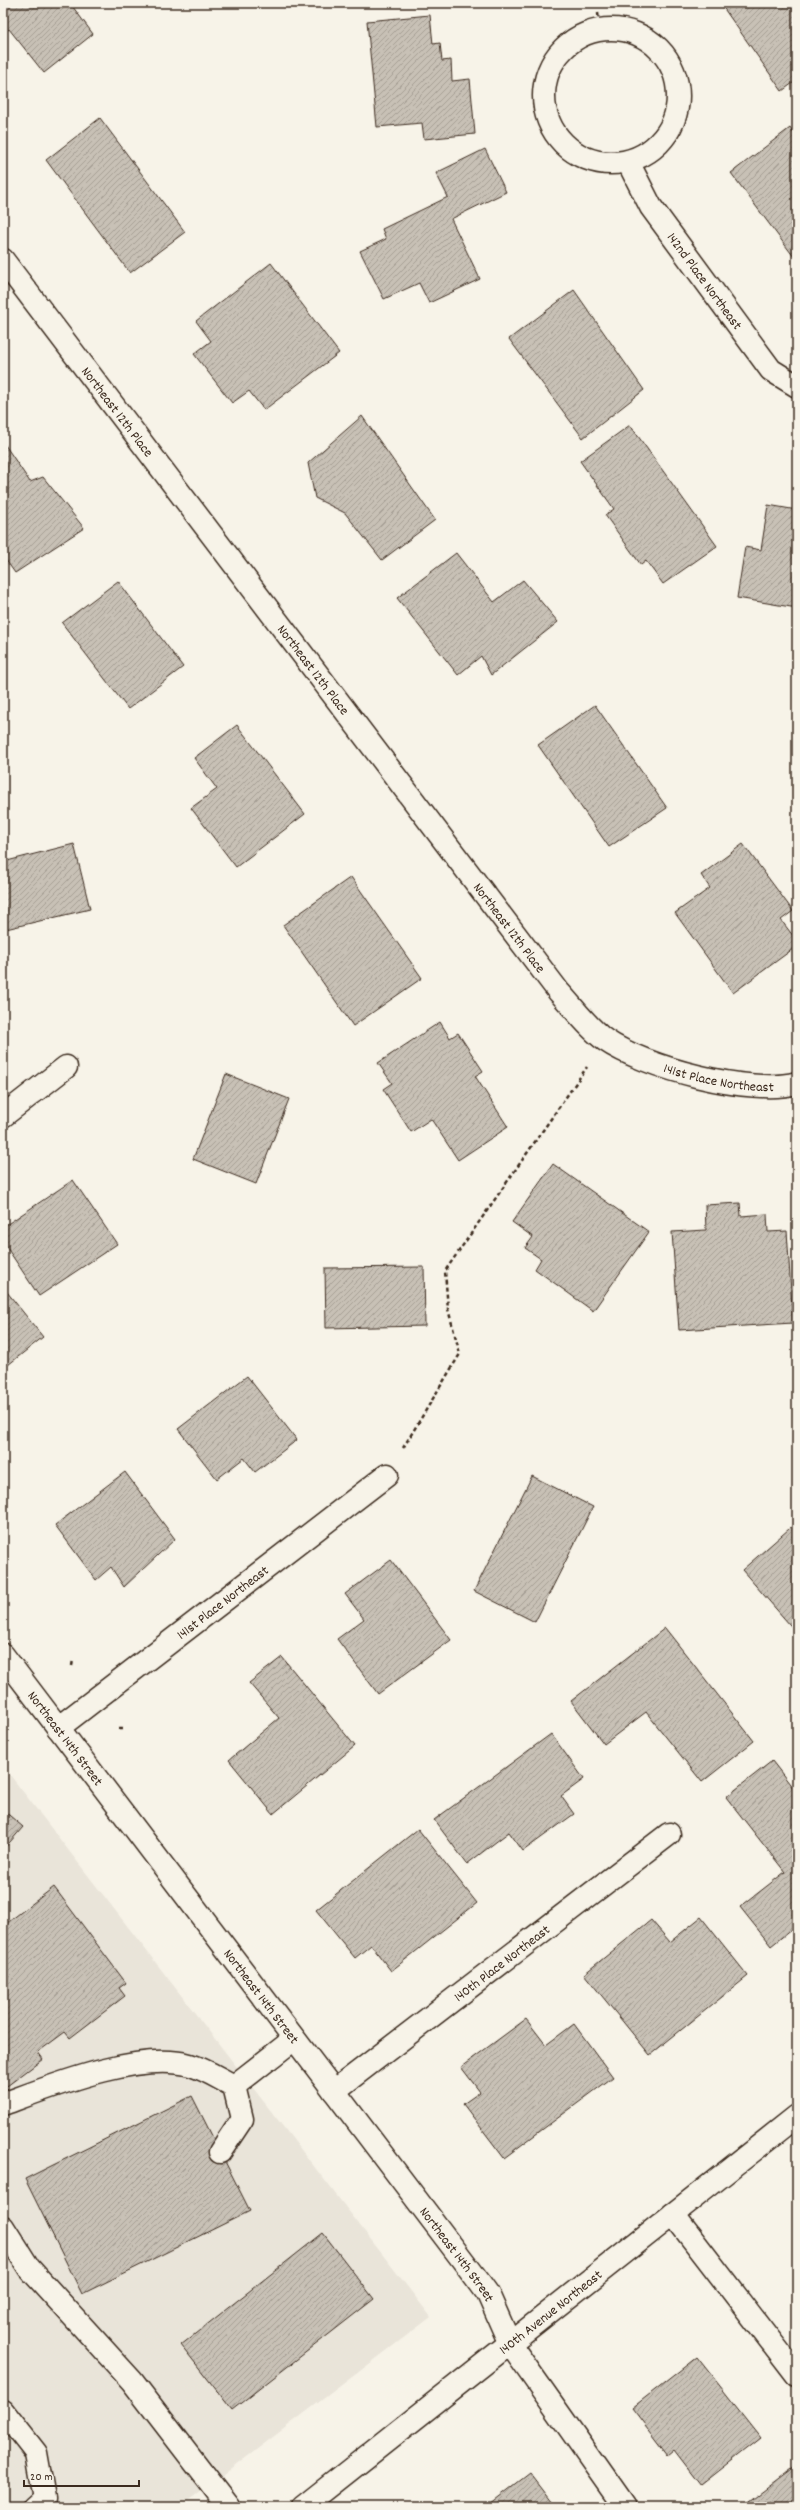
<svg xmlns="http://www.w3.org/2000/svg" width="800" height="2510" font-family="Dekko,sans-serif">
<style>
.built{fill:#e9e4d9}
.building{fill:url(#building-hatch);stroke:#3b2a1e}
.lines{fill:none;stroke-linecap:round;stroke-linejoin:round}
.service-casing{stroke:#3b2a1e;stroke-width:25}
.minor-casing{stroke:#3b2a1e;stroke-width:25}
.secondary-casing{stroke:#3b2a1e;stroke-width:25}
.path{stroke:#3b2a1e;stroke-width:2.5;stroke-dasharray:4 3;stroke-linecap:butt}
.service{stroke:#f7f3e8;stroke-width:22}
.minor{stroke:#f7f3e8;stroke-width:22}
.secondary{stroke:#f7f3e8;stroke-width:22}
.labels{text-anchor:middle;stroke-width:4;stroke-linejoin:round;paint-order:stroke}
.street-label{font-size:14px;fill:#3b2a1e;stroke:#f7f3e8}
</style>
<defs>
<pattern id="building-hatch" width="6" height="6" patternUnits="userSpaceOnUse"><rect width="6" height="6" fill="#c8c1b6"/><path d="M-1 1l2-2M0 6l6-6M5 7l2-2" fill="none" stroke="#a49d93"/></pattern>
</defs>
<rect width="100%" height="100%" fill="#f7f3e8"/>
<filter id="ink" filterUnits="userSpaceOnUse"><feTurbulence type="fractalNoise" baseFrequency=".025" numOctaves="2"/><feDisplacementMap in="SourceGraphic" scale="8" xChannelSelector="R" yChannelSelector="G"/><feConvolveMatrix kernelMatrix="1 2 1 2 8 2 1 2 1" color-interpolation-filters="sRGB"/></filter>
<g filter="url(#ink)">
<!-- built -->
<path class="built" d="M3 1766 431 2317 181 2507H3Z"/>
<!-- building -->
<g class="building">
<path d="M3 3H70L93 34 44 73 9 29 3 34Z"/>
<path d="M720 3H797V80L782 91Z"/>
<path d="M430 15 433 44 440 43 442 61 451 60 452 81 470 79 475 134 424 139 422 123 377 127 367 21Z"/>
<path d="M100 118 185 232 130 273 46 160Z"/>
<path d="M790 128 797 138V261L731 173Z"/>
<path d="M485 149 506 192 451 219 480 279 429 303 419 283 384 299 360 251 386 239 382 229 448 197 436 173Z"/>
<path d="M271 263 339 353 264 410 249 391 232 403 194 354 211 341 196 321Z"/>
<path d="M574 290 644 390 583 438 509 339Z"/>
<path d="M362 416 435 520 382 560 345 513 315 498 308 463Z"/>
<path d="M630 425 717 546 663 584 646 561 641 565 605 515 614 509 580 461Z"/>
<path d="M3 442 30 482 43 477 84 528 15 573 3 556Z"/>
<path d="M768 505 797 510V608L737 598 745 547 761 550Z"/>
<path d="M456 553 494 602 523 580 558 622 491 675 481 656 458 675 397 598Z"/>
<path d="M118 581 183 667 128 709 62 623Z"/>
<path d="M595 705 667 808 609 847 538 745Z"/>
<path d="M237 725 305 814 236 867 191 808 217 789 194 758Z"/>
<path d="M74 844 90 909 6 929 3 919V862Z"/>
<path d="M743 844 793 911 781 920 797 941V946L733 993 675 913 710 888 701 875Z"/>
<path d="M351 877 422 978 353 1026 283 925Z"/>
<path d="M440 1022 450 1038 458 1033 483 1071 475 1076 508 1127 458 1160 431 1119 411 1132 383 1089 392 1083 378 1063Z"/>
<path d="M226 1074 289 1099 256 1184 193 1159Z"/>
<path d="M553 1164 649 1232 593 1311 535 1269 541 1259 525 1248 533 1237 512 1222Z"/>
<path d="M73 1180 117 1244 39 1296 3 1242V1227Z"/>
<path d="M740 1203 741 1216 767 1214 768 1232 787 1231 793 1323 679 1330 672 1232 706 1230 705 1205Z"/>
<path d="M424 1267 425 1326 326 1328 325 1268Z"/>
<path d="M3 1287 43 1337 3 1369Z"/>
<path d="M247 1376 297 1440 255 1472 244 1458 217 1479 178 1429Z"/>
<path d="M125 1472 175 1539 124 1587 111 1567 96 1580 55 1525Z"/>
<path d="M532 1476 593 1507 535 1622 474 1591Z"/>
<path d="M797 1522V1633L742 1570Z"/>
<path d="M391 1560 451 1640 378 1694 337 1639 364 1619 345 1594Z"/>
<path d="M665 1628 754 1741 702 1782 646 1712 604 1744 571 1701Z"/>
<path d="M282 1657 355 1746 273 1814 229 1760 279 1718 249 1683Z"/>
<path d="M551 1734 584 1779 561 1796 574 1814 523 1851 509 1832 467 1864 434 1820Z"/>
<path d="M772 1761 797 1793V1925L771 1946 740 1907 785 1872 726 1797Z"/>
<path d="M3 1810 23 1827 3 1850Z"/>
<path d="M418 1829 477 1903 391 1971 371 1945 355 1958 316 1910Z"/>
<path d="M54 1887 126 1983 119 1988 125 1996 70 2038 65 2032 38 2052 43 2059 3 2089V1926Z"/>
<path d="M701 1917 748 1976 650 2055 584 1974 651 1920 670 1942Z"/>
<path d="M526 2019 546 2045 574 2024 613 2077 504 2158 463 2104 480 2092 461 2067Z"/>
<path d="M192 2096 250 2211 82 2294 25 2179Z"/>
<path d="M323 2233 374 2299 232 2410 181 2345Z"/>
<path d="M697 2357 761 2438 701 2485 674 2450 668 2455 632 2408Z"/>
<path d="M795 2467 797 2470V2507H742Z"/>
<path d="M530 2473 556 2507H486Z"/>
</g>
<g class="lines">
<!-- service casing -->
<g class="service-casing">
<g id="service">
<path d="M234 2086 294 2039"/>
<path d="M3 2104C52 2086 139 2051 190 2065 205 2069 220 2079 234 2086L242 2119 220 2152"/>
<path d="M3 2227 29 2268 132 2381 229 2507"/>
<path d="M510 2344 625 2507"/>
<path d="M3 2411 36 2453 44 2498 34 2507"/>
</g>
</g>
<!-- minor casing -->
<g class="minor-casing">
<g id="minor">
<circle cx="611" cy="96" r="67"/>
<path id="s1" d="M628 162 651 207 771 370 797 386"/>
<path id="s2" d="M3 260 559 992C573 1007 588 1028 605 1040 644 1067 751 1096 797 1083"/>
<path d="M3 1116 66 1067"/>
<path id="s3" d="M3 1655 480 2283 488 2294 510 2344"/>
<path id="s4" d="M58 1728 387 1475"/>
<path id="s5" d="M334 2091 669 1834"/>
<path d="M673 2214 797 2375"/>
</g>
</g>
<!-- secondary casing -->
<g class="secondary-casing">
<g id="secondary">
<path id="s6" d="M303 2507 797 2116"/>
</g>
</g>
<!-- path -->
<g class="path">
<path d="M598 13 600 30"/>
<path d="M403 1448 460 1354 448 1309 445 1271 587 1067"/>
<path d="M72 1666 73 1660"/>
<path d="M119 1729H125"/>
</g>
<!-- service -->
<use href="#service" class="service"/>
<!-- minor -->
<use href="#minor" class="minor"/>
<!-- secondary -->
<use href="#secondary" class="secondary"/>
</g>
</g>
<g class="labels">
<!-- street labels -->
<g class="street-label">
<text dy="5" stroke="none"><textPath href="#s1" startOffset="142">142nd Place Northeast</textPath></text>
<text dy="5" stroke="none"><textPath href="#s2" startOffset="190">Northeast 12th Place</textPath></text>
<text dy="5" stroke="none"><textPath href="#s2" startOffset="514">Northeast 12th Place</textPath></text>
<text dy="5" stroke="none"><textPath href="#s2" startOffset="838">Northeast 12th Place</textPath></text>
<text dy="5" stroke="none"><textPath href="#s2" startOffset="1107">141st Place Northeast</textPath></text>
<text dy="5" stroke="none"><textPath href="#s4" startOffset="207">141st Place Northeast</textPath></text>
<text dy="5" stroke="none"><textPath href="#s3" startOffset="104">Northeast 14th Street</textPath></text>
<text dy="5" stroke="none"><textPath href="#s5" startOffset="211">140th Place Northeast</textPath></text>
<text dy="5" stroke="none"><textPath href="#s3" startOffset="428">Northeast 14th Street</textPath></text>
<text dy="5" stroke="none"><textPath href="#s3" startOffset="752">Northeast 14th Street</textPath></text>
<text dy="5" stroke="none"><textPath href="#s6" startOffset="315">140th Avenue Northeast</textPath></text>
</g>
</g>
<!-- margin -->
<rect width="800" height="2510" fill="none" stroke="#f7f3e8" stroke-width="16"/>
<rect x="8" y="8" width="784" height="2494" fill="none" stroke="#3b2a1e" stroke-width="1.5" filter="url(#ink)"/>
<!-- scale -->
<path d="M24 2480v6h115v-6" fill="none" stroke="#3b2a1e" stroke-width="2"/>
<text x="30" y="2480" font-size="12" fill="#3b2a1e" stroke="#f7f3e8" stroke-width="3" paint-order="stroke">20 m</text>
</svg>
